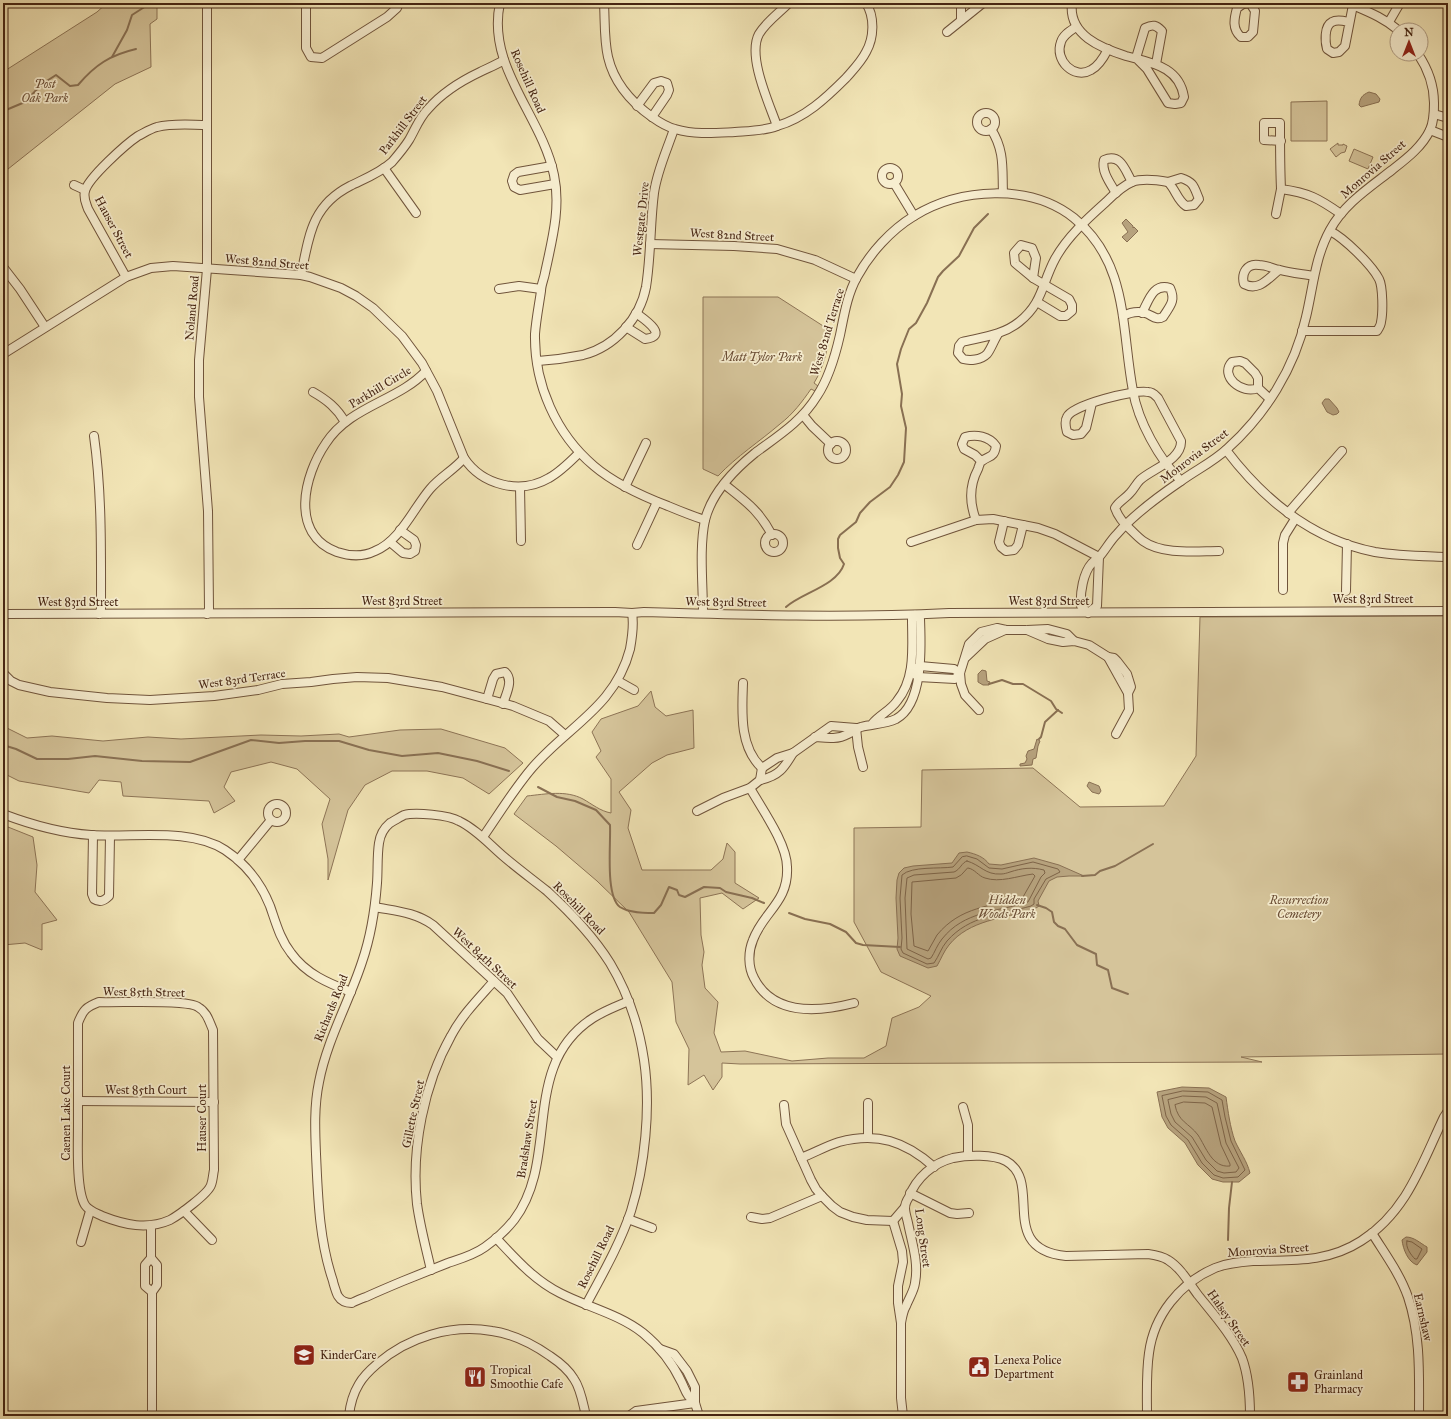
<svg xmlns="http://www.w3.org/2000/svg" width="1451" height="1419" font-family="'IM FELL Great Primer',serif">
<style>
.green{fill:#d5c49a;stroke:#8d7456}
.water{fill:#b7a37e;stroke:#897053}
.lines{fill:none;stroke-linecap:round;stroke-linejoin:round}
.shore{stroke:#7e6448;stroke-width:1}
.stream{stroke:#897053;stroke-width:2}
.minor-casing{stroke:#70543b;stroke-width:10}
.minor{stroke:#f7eed0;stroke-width:8}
.labels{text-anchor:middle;stroke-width:3.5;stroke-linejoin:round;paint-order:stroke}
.street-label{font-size:12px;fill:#452412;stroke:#f7eed0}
.park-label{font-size:12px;font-style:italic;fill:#694c34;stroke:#f7eed0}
.poi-label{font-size:12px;fill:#452412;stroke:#f7eed0;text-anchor:start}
</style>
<rect width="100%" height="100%" fill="#f2e5b6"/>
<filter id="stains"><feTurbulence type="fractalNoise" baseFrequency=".005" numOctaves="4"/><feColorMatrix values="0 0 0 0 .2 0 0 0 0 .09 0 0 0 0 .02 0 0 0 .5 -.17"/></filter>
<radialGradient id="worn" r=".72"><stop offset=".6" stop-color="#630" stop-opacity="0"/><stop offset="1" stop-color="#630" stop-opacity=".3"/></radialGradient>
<!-- green -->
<g class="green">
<path d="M107 3H157V19L150 24 151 67 115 84 3 173V72L97 12Z"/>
<path d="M1327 101V141H1291V102Z"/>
<path d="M1338 143V145H1343V144L1347 146 1345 152 1341 153 1336 157 1330 149Z"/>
<path d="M1354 149 1373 157 1368 169 1349 161Z"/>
<path d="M703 297H778L831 331C827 349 824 367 814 383L818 386 815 391 811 389C802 402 793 414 780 424 759 442 737 456 718 476L703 469Z"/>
<path d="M1448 616V1054L1241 1057 1262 1062 740 1064 722 1063V1077L713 1090 704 1075 688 1085 689 1049 676 1022 672 982 629 912 597 881 556 846 514 814 527 796C546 794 566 790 583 799 592 804 600 811 611 813V779L596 757 601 751 592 732 601 719 638 706 651 691 655 707 666 716 693 710 694 748 667 755 652 763 619 792 631 810 628 828 642 870H711L723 859 727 843 735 852V883L759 898 743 909 722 893 700 898 701 935 704 952 702 965 705 988 718 1002 714 1033 721 1052 745 1051 792 1061 828 1058H864L886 1046 892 1018 919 1007 931 996 881 972 854 922V828L921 827 922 770 1033 768 1080 807 1164 806 1196 756 1200 617Z"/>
<path d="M3 726 27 738 52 736 103 741 148 737 181 739 261 735 301 736 339 734 349 737 400 730 441 729 505 748 523 763 489 794 463 778 427 771H392L365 785 348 810 328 880V859L322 824 330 799 297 769 271 762 231 772 224 787 235 801 214 813 209 801 123 796 121 782 99 780 89 793 19 781 3 773Z"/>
<path d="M3 825 33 837 37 865 35 892 57 920 42 924V950L25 943 3 945Z"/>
</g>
<!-- water -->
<g class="water">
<path d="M1369 92 1376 94 1380 99 1379 102 1361 107 1359 105C1360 98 1362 95 1369 92Z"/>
<path d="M1126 219 1133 226V228L1134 227 1138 231 1127 242 1122 237 1128 232 1122 223Z"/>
<path d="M1325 399H1329L1337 408 1339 412 1337 414 1333 415 1327 412 1322 403Z"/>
<path d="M982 670 986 671 987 681 990 682 989 685H983L978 682V674Z"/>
<path d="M1037 739 1040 741 1038 746 1036 758 1033 759 1032 765 1020 766V764L1025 763 1027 759 1026 756 1028 751 1034 749Z"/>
<path d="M1089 782 1099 786 1101 791 1099 794 1092 792 1087 786Z"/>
<path d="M967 852C976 854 984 857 989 864L1001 865 1034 858 1059 865 1084 876H1069L1057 877 1049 881 1038 901 1039 906 1033 910C1004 918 969 920 949 945 944 951 941 959 937 966L928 968 900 956 897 949 898 938 896 898 897 880 899 873 904 868 913 866 952 863 959 853Z"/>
<path d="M1182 1087 1209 1088 1226 1097C1228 1111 1230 1127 1235 1141 1240 1152 1247 1161 1250 1173L1239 1182H1223L1212 1179 1198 1165 1185 1143 1168 1128 1162 1117 1157 1092Z"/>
<path d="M1406 1237C1414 1237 1420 1243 1427 1247V1252L1417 1265C1408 1262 1403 1249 1402 1240Z"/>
</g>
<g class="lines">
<!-- shore -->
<g class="shore">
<path d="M967 856 977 859 989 868 1002 869 1033 862 1058 869 1060 872 1046 879 1034 899V904L1031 906C1000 915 970 915 947 941 941 948 939 956 934 963L927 964 903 953 901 949 902 938 900 898 902 875C912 866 939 869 953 867L962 857Z"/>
<path d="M967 861C981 865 985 875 1001 874 1004 874 1007 873 1010 872 1022 868 1032 867 1044 870L1045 873 1041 877 1028 902C997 912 964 911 942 939 937 945 935 952 931 958L928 959 907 949 905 898 907 878 914 875 954 872C960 870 962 862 967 861Z"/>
<path d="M968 868C975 869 978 876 985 878 1000 883 1017 876 1033 874L1035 876 1023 897C990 907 961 906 937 935 934 940 931 946 928 951L914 946 911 914 912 882 956 878 961 875Z"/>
<path d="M1183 1091 1208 1092 1222 1100 1225 1117 1231 1141 1245 1170 1238 1177 1223 1178 1214 1175 1202 1163 1188 1140 1171 1125 1166 1116 1162 1096Z"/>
<path d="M1183 1096 1206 1097 1217 1103 1226 1143 1239 1168 1236 1172 1224 1173 1217 1171 1206 1160 1192 1137 1175 1122 1171 1114 1168 1100Z"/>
<path d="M1184 1102 1205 1103 1212 1107 1221 1145 1230 1164V1166C1212 1168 1206 1147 1198 1135 1189 1123 1178 1122 1175 1105Z"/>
<path d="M1407 1241 1412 1242 1422 1249 1417 1259H1415C1411 1255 1405 1247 1407 1241Z"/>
</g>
<!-- stream -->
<g class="stream">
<path d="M112 57 127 30 132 15 146 6 147 3"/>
<path d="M3 114 6 110 25 102 42 84 56 75 70 86 78 85C95 65 110 55 136 49"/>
<path d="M786 607C801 593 837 586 844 564L840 558 838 548V539L840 535 856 522 860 513 870 502 890 487 898 475 904 462 906 428 901 406 902 394 897 364 901 349 909 329 916 323 927 303 938 277 943 271 959 256 974 228 988 214"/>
<path d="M989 684 1002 680 1013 684H1023L1051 701 1056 709 1062 713"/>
<path d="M1039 739 1041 737 1045 722 1058 710"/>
<path d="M3 745 16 749 37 759H68L95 756 142 761 190 762 251 740 279 743 305 741H339L369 750 402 756 438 753 477 761 509 771"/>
<path d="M538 787 557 797 575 801 596 810 610 825C611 844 605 896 620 907 629 913 644 913 654 913L661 905 669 887 677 890 679 895 685 897 704 887 720 888 726 892 752 898 764 903"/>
<path d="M1082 876 1095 875 1100 871 1115 866 1153 844"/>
<path d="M1037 905 1046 908 1052 912 1054 922 1058 926 1065 929 1077 945 1096 954 1097 965 1108 970 1112 988 1128 994"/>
<path d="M789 913 805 919 830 924 846 932 856 943 863 945 900 947"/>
<path d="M1228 1240 1229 1208 1232 1182"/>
</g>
<!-- minor casing -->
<g class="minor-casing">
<g id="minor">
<path d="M207 3V269L199 360V397L208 511 209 609 207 614"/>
<path d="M306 3V48L311 57 322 58 387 17 397 8 399 3"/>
<path d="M500 3C486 67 542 116 554 175 561 208 552 240 545 273 544 279 541 285 541 291 539 305 536 320 535 334 534 384 556 434 594 466 615 484 642 496 668 506 680 511 692 516 705 520"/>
<path d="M604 3C605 21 604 40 608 57 614 83 631 102 652 117 659 122 667 127 675 129 696 135 715 133 735 132 749 131 764 131 777 126 805 118 826 98 846 78 853 70 861 62 866 52 874 38 875 17 866 3"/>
<path d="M961 3V20"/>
<path d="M1072 3C1068 35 1101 48 1126 56 1151 63 1179 66 1184 97L1181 103 1175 104 1168 103 1147 69 1136 58"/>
<path d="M1250 3 1243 4 1237 8C1234 19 1232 29 1241 37H1248L1253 32 1255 11 1250 3"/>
<path d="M1348 3C1366 11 1383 17 1398 30"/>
<path d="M1349 22C1344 21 1337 19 1332 22 1324 26 1325 42 1327 49L1333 53 1339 52 1345 46 1353 5"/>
<path d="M1389 22 1400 3"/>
<path d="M1076 27C1070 31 1063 35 1061 42 1054 60 1074 80 1091 70 1099 66 1104 57 1108 49"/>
<path d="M947 32 983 3"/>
<path d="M1136 58 1145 28C1153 24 1156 25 1162 31L1156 64"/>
<path d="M637 106 654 83 661 81 667 83 669 90 667 95 652 117"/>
<circle cx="986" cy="122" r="9"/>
<path d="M1434 114 1448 118"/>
<path d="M777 126C769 103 747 56 759 34 766 22 779 13 789 3"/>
<path d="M991 129C1005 151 1002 169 1003 193"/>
<path d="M1430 130 1448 137"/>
<path d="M1281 141 1264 140V123H1280C1280 145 1280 167 1281 189 1309 193 1318 198 1341 214"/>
<path d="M552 166 518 172 514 175 512 181 514 187 520 190 555 184"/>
<circle cx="890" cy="176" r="8"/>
<path d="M384 168 416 213"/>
<path d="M1181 178C1194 182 1194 187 1199 199L1194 205 1186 206C1177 200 1176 190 1168 182Z"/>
<path d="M894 183 914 216"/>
<path d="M74 185 85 190"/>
<path d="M1116 193C1110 183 1101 171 1104 160 1121 153 1125 170 1132 182"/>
<path d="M1276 214 1281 189"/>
<path d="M650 244 734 246 777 249 815 260 856 279"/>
<path d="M1021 245 1032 248 1036 258 1033 278 1015 263 1014 253Z"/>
<path d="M3 267 20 289 45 327"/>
<path d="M1279 270C1268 278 1259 292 1244 284 1241 273 1247 263 1259 265 1267 265 1273 269 1280 270 1291 273 1303 274 1314 276"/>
<path d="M301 275C309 237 311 206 350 186 364 179 380 173 392 162 398 155 404 148 409 140 415 130 419 118 428 109 441 94 461 81 480 72 488 68 496 65 504 60"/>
<path d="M126 277 88 209C86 203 83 198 85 191 88 178 126 144 138 136 144 133 150 129 157 127 173 123 191 125 207 125"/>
<path d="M1033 278 1069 299 1072 305V311L1066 316H1060L1037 302"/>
<path d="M499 289 519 286 541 289"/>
<path d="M1123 316C1129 313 1138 311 1145 313 1152 315 1156 321 1163 317 1170 306 1176 301 1170 288 1153 283 1149 300 1142 313"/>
<path d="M626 327 645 339C670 336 644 319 636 313"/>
<path d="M1302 331H1377C1379 328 1381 325 1381 322 1383 313 1383 287 1379 279 1371 264 1344 238 1330 231"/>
<path d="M998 334C994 340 991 349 987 354 981 360 970 361 963 359L958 353 959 346 962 342C983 337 1003 335 1019 322 1043 303 1042 283 1055 259 1067 237 1087 219 1106 202 1113 195 1122 186 1132 182 1143 178 1157 180 1168 182"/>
<path d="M3 354 126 277 151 268 173 266 301 275 310 277 341 288 356 296 373 308 402 336 422 363 437 391 464 458C482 485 520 495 549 478 560 472 570 462 579 453"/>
<path d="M538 361C552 360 568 358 583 355 614 347 640 319 646 287 651 256 650 224 654 193 657 171 667 150 674 129"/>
<path d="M426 371C398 401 350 406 326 443 304 475 289 534 337 552 349 556 363 557 375 551 400 541 413 509 430 489 440 477 454 470 464 458"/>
<path d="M1258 388C1242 395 1219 376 1232 362L1240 361 1245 363 1255 373 1258 378V388L1270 399"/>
<path d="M313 392C327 400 337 408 345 422"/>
<path d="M1092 403 1086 428 1081 434 1073 435 1067 432C1066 428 1064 422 1067 417 1072 405 1135 389 1148 392 1153 392 1155 395 1158 398L1181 441C1182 460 1152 469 1140 480 1136 484 1134 489 1130 493 1125 499 1119 501 1115 508 1118 517 1124 524 1132 531 1135 534 1139 538 1143 541 1162 555 1197 551 1219 551"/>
<path d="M803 415 812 426 831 444"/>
<path d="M94 436C102 493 101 551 101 609L99 614"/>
<circle cx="837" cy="450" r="9"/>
<path d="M1226 450C1264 500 1313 540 1375 552 1399 556 1424 556 1448 557"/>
<path d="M724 484C745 501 759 510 772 535"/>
<path d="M520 487 521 541"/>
<path d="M625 487 646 443"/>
<path d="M1288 513 1342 451"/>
<path d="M976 520C969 502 969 486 978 469 979 466 980 462 982 461 990 455 994 458 996 446 989 436 976 434 965 437L962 444 964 449 975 455 981 461"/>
<path d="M1004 521 999 542 1001 547 1006 551 1014 550 1018 545 1023 525"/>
<circle cx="774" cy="543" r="9"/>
<path d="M390 542 403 553 410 554 415 551 416 545 414 540 400 530"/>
<path d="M911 542 976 520 993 519 1038 528 1055 534 1099 557"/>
<path d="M637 545 657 502"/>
<path d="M1099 557 1097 606 1088 613 1081 606C1080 593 1083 573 1092 563 1095 560 1098 559 1100 556 1106 549 1110 541 1117 534 1134 514 1159 496 1181 481 1196 470 1213 462 1227 449 1265 415 1295 368 1306 317 1313 288 1315 257 1330 230 1344 204 1369 188 1392 170 1406 159 1422 147 1430 130 1434 121 1434 112 1434 103 1434 85 1428 69 1418 54"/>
<path d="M1283 590V543L1285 535 1295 519"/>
<path d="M1346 591 1347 544"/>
<path d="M703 613C703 584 699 548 705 520 712 492 734 470 755 453 778 436 802 421 817 396 829 378 835 357 840 335 844 316 847 295 857 277 870 253 891 230 914 216 960 188 1030 183 1074 218 1129 263 1121 328 1133 391 1138 421 1159 459 1181 481"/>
<path d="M3 614 615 612 632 613 644 612C745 615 848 618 949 613L1448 611"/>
<path d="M1027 630 1048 639 1063 642 1074 641 1089 645 1108 657 1114 658 1117 661 1127 674 1131 687 1128 693 1129 710 1116 734"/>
<path d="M966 657 985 639 1005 630"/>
<path d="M1108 657 1128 693"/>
<path d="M920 666 954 669 960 673 955 679 918 677 911 671Z"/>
<path d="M3 673 11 681 19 685 50 692 107 698 150 700 214 696 258 690 282 684 311 682 333 679 357 677 388 678 442 687 513 706 549 721 565 735"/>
<path d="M618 681 634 690"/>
<path d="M743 683C742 711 739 747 762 768"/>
<path d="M487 699 493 679 496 674 505 672C514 680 506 694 503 704"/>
<path d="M979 710 965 695 961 684 960 673 969 644 981 632 997 628 1006 630H1027L1048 629 1067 634 1074 641"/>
<path d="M856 728 858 747 863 767"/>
<path d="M815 737C826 738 837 740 848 734 853 732 856 728 861 727 873 724 885 724 896 719 924 704 921 645 920 619L915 615 912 619C912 647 916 678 897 701 890 711 879 715 872 724"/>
<path d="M762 768 777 758 793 753 831 726 856 728"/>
<path d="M760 780C779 776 784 768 793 753"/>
<path d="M750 788C762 809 787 844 787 867 789 902 763 912 753 940 748 952 748 967 754 978 773 1016 819 1012 854 1003"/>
<circle cx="277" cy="813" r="9"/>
<path d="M697 811 723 798 750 788 760 780 762 768"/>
<path d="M3 814C32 825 60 833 91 835 132 838 190 827 225 850 246 864 261 883 270 906 276 923 280 939 291 953 306 974 328 983 351 992"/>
<path d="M93 835 92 894 94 899C100 903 104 901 109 896L110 836"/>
<path d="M483 837C499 814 514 789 532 768 568 726 615 707 630 649 632 638 634 624 632 613"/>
<path d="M238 860 271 820"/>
<path d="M375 907C395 911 415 912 433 925L507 993 538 1039 557 1057"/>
<path d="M99 1002C116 1003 188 999 198 1007 207 1012 209 1021 213 1030L214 1170C213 1174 213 1180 211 1185 208 1194 179 1215 170 1220 147 1230 125 1225 102 1216 96 1213 89 1211 85 1205 76 1190 78 1145 78 1126 78 1092 78 1057 78 1023 83 1010 86 1007 99 1002Z"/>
<path d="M78 1101 214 1102"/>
<path d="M868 1103V1138"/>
<path d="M784 1105 786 1124 811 1180 816 1189 822 1196 832 1206 840 1212 853 1217 867 1220 893 1221 905 1207"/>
<path d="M963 1107 968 1125V1156"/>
<path d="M801 1158C814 1153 826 1146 839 1142 877 1132 905 1141 934 1167"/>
<path d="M910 1193 950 1213 957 1214 969 1213"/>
<path d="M184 1211 212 1240"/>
<path d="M751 1217 762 1219 770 1218 822 1196"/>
<path d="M628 1219 652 1228"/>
<path d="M893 1221 902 1251 903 1262 898 1286V1303L901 1323V1398L903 1416"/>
<path d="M151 1226V1258L157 1265V1285L152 1292V1416"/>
<path d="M1372 1233C1385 1254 1400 1274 1408 1297 1421 1336 1419 1376 1419 1416"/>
<path d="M496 1238C516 1259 534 1280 560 1293 587 1307 619 1314 643 1333 659 1346 673 1364 682 1383 687 1394 686 1394 695 1403"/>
<path d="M81 1242 90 1211"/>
<path d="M151 1258 145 1265V1286L152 1292"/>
<path d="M431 1270C426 1248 420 1226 417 1204 411 1149 424 1084 451 1036 462 1015 479 998 494 981"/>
<path d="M586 1305C602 1275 620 1244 631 1211 645 1166 651 1107 644 1060 639 1026 628 993 610 963 593 936 570 912 547 891 532 879 517 868 503 856 489 844 476 829 459 821 449 815 415 812 404 815 402 816 392 822 390 823 384 828 380 836 379 843 377 856 378 870 377 883 375 910 371 936 362 962 349 1002 327 1040 319 1082 314 1106 315 1130 316 1154 318 1197 319 1240 333 1281 333 1282 337 1295 338 1296 341 1301 346 1303 352 1303 353 1302 365 1297 366 1297 379 1291 391 1286 403 1281 418 1275 433 1269 448 1263 460 1259 474 1255 485 1247 495 1240 506 1230 514 1220 561 1158 519 1066 593 1018 604 1011 617 1006 629 1001"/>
<path d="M901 1323C902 1317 903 1311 906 1306 909 1298 914 1291 915 1283 919 1263 912 1243 908 1223 907 1218 905 1213 905 1208 905 1205 907 1200 909 1197 916 1178 933 1163 953 1158 967 1155 993 1154 1006 1161 1044 1182 996 1249 1066 1256L1148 1254C1155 1255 1162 1256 1168 1260 1181 1268 1189 1283 1198 1295 1214 1315 1232 1335 1242 1358 1249 1377 1250 1396 1250 1416"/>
<path d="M660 1349 674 1354 687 1371 695 1387V1403L699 1416"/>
<path d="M349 1416C350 1405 353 1394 359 1384 363 1377 370 1370 377 1364 408 1337 451 1324 492 1331 513 1334 533 1344 550 1356 559 1362 568 1369 574 1379 581 1389 583 1404 586 1416"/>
<path d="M629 1416 636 1411 695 1403"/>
<path d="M1147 1416C1147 1395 1146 1373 1149 1353 1154 1315 1180 1283 1215 1268 1227 1263 1240 1262 1253 1261 1292 1260 1327 1263 1361 1241 1407 1212 1422 1163 1444 1117L1448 1111"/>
</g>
</g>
<!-- minor -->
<use href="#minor" class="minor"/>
</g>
<!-- icons -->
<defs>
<g id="school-square" transform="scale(1.15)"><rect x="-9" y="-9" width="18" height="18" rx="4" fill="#8f2418" stroke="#f7eed0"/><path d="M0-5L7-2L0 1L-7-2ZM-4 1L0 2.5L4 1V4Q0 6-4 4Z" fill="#fff"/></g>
<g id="civic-square" transform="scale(1.15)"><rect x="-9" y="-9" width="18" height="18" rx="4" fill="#8f2418" stroke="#f7eed0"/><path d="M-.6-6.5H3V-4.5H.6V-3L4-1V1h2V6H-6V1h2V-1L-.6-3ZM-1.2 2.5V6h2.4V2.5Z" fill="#fff"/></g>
<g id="restaurant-square" transform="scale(1.15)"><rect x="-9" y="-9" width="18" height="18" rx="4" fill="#8f2418" stroke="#f7eed0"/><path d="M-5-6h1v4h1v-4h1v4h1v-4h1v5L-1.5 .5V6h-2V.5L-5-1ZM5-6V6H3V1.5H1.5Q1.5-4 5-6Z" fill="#fff"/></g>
<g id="pharmacy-square" transform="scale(1.15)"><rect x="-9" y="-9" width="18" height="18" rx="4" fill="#8f2418" stroke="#f7eed0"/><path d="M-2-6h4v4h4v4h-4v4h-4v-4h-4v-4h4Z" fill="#fff"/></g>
</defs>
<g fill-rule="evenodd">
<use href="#school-square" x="304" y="1355"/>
<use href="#civic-square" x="979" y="1367"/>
<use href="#restaurant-square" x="475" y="1377"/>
<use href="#pharmacy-square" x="1298" y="1382"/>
</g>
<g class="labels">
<!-- street labels -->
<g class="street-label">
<text transform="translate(528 81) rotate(66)" y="4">Rosehill Road</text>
<text transform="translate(403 125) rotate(-53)" y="4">Parkhill Street</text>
<text transform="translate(1373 169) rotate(-41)" y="4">Monrovia Street</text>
<text transform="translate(641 219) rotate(-84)" y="4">Westgate Drive</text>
<text transform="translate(114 227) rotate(62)" y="4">Hauser Street</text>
<text transform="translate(732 235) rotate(3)" y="4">West 82nd Street</text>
<text transform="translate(267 262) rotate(5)" y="4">West 82nd Street</text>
<text transform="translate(192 308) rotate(-85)" y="4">Noland Road</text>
<text transform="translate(827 332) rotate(-73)" y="4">West 82nd Terrace</text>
<text transform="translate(380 387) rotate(-31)" y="4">Parkhill Circle</text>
<text transform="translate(1194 456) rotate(-37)" y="4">Monrovia Street</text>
<text x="1373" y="603">West 83rd Street</text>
<text x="402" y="605">West 83rd Street</text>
<text x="1049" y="605">West 83rd Street</text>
<text x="78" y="606">West 83rd Street</text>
<text transform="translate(726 602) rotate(1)" y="4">West 83rd Street</text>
<text transform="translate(242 679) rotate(-8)" y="4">West 83rd Terrace</text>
<text transform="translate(579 908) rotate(46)" y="4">Rosehill Road</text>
<text transform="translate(485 958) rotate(43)" y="4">West 84th Street</text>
<text transform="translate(144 992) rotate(1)" y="4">West 85th Street</text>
<text transform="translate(331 1008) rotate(-68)" y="4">Richards Road</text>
<text x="146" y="1094">West 85th Court</text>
<text transform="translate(66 1113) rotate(-90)" y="4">Caenen Lake Court</text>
<text transform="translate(413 1114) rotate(-78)" y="4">Gillette Street</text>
<text transform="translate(202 1118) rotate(-90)" y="4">Hauser Court</text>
<text transform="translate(527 1139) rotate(-81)" y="4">Bradshaw Street</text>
<text transform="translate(923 1238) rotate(82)" y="4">Long Street</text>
<text transform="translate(1268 1250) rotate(-4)" y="4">Monrovia Street</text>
<text transform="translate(596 1257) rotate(-64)" y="4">Rosehill Road</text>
<text transform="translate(1423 1317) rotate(77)" y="4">Earnshaw</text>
<text transform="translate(1229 1318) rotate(55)" y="4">Halsey Street</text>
</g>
<!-- park labels -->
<g class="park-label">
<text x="45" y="88">Post<tspan x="45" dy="14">Oak Park</tspan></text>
<text x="762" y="361">Matt Tylor Park</text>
<text x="1007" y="904">Hidden<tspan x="1007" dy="14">Woods Park</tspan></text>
<text x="1299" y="904">Resurrection<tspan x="1299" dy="14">Cemetery</tspan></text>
</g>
<!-- poi labels -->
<g class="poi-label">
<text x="320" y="1359">KinderCare</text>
<text x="994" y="1364">Lenexa Police<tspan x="994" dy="14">Department</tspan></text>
<text x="490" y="1374">Tropical<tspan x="490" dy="14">Smoothie Cafe</tspan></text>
<text x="1314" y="1379">Grainland<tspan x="1314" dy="14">Pharmacy</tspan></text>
</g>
</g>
<!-- margin -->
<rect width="1451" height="1419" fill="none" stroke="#f2e5b6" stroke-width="16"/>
<rect x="4" y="4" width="1443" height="1411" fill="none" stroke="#452412" stroke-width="2"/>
<rect x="8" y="8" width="1435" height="1403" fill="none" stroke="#452412"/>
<!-- north arrow -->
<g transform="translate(1409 42)"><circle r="19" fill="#f7eed0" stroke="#b09d84"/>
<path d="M0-3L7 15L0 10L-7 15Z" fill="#8f2418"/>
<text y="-6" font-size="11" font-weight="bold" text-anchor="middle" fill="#452412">N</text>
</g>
<rect width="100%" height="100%" filter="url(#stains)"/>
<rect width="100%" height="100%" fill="url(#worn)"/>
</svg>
